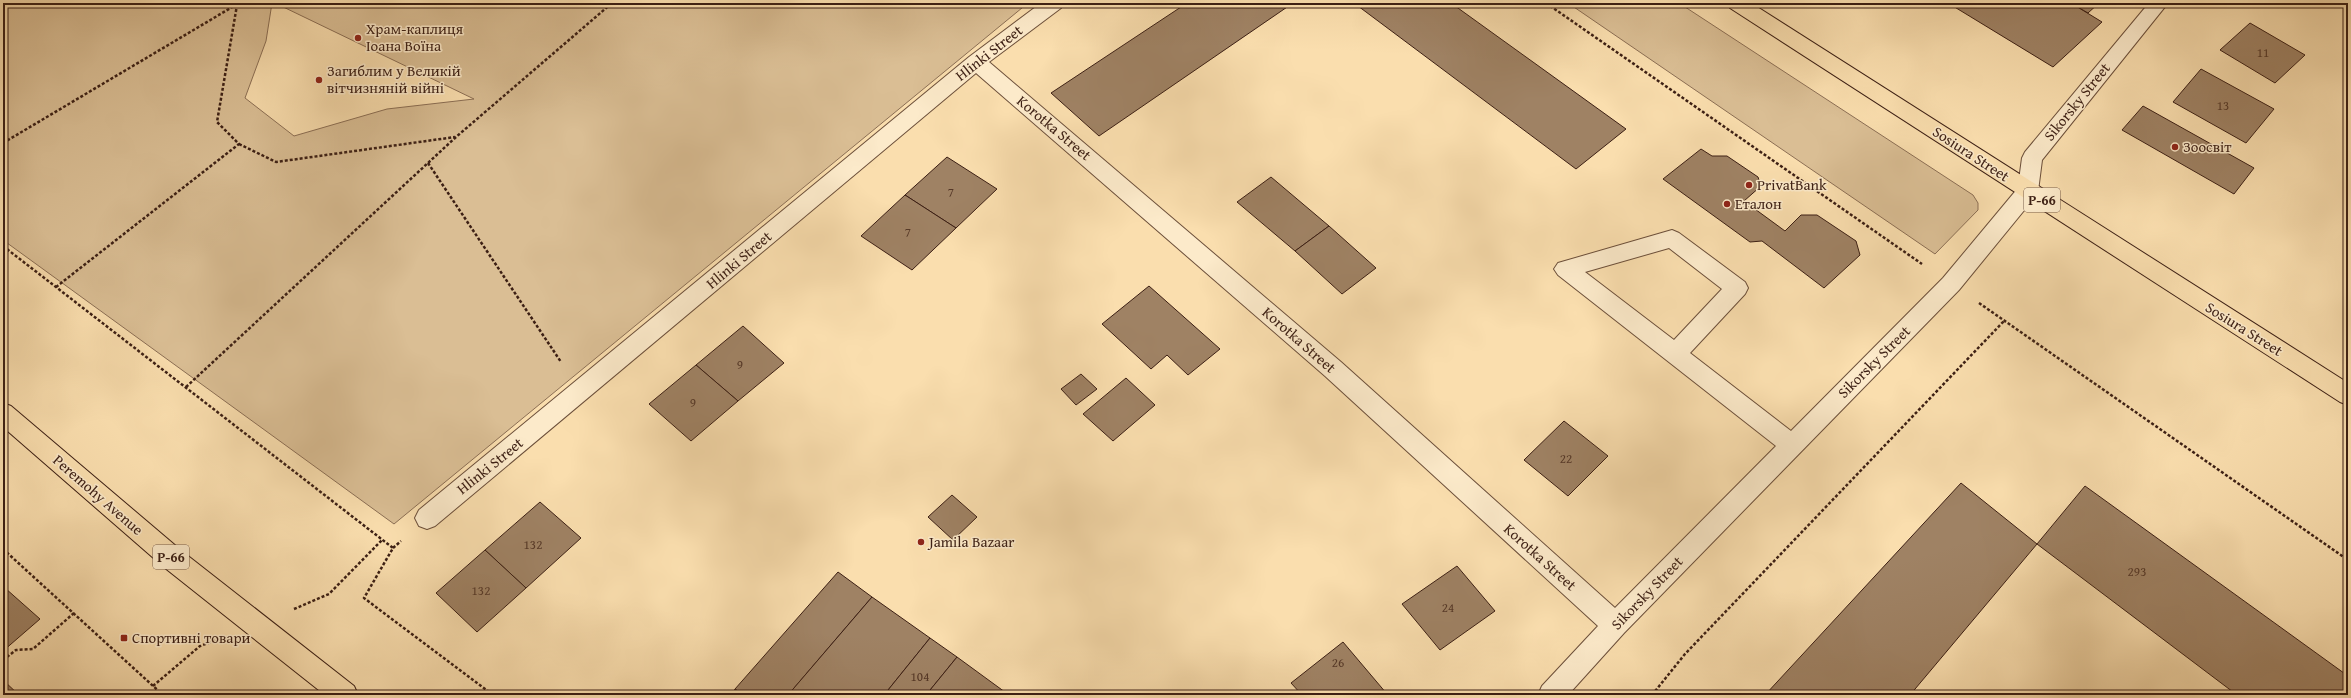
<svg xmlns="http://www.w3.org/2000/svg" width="2351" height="698" font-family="'Gentium Book Plus',serif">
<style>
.green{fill:#dabe94;stroke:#8b6e54}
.building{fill:#9f8264;stroke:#3c1f14}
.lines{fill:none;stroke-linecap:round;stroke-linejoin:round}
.minor-casing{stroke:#6c4f3a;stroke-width:2}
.major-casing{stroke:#3c1f14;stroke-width:2}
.path{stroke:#3c1f14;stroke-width:2.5;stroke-dasharray:3 2;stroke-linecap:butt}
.minor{fill:#fceaca;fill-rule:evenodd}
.major{fill:#fadeae;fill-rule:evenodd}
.poi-dot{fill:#8f2418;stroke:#fceaca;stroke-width:1.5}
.labels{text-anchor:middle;stroke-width:3;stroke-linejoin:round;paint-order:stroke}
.number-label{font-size:13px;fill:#553828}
.shield{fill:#fceaca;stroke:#765c4b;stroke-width:1}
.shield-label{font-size:14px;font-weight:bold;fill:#3c1f14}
.poi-label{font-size:15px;fill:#3c1f14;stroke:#fceaca;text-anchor:start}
.street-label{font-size:15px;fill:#3c1f14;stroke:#fceaca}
</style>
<rect width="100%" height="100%" fill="#fadeae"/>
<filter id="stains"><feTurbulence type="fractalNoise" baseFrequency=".005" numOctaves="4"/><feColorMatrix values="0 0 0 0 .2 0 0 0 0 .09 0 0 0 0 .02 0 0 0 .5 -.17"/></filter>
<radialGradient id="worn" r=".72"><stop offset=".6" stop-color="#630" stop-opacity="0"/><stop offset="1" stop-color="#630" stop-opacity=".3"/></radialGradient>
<!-- green -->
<g class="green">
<path d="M3 3H272L266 41 245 98 294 136 387 109 474 99 275 3H1028L394 524 3 240Z"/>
<path d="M1568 3H1679L1973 195 1978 203V210L1935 254Z"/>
</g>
<!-- building -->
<g class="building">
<path d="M1187 3H1293L1099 136 1051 93Z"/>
<path d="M1354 3H1451L1626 129 1576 169Z"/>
<path d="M1948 3H2071L2102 22 2053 67Z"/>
<path d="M2071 3H2099L2088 13Z"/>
<path d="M2250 23 2305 55 2275 83 2220 50Z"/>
<path d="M2201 69 2274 109 2246 143 2173 102Z"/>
<path d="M2143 106 2254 168 2234 194 2122 130Z"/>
<path d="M1701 149 1712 156H1727L1758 177 1761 186 1744 201 1785 231 1801 215H1817L1856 241 1860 255 1824 288 1762 241 1750 242 1663 179Z"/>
<path d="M947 157 997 189 956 228 905 195Z"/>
<path d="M1271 177 1329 226 1295 251 1237 202Z"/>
<path d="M905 195 956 228 912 270 861 236Z"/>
<path d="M1329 226 1376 268 1342 294 1295 251Z"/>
<path d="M1149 286 1220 349 1188 375 1167 355 1151 369 1102 324Z"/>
<path d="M743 326 784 363 738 401 696 365Z"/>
<path d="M696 365 738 401 691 441 649 404Z"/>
<path d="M1081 374 1097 389 1076 405 1061 389Z"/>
<path d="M1126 378 1155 405 1113 441 1083 414Z"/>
<path d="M1564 421 1608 456 1568 496 1524 460Z"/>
<path d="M1961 483 2037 544 1910 695H1765Z"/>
<path d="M2085 486 2348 676V695H2237L2037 544Z"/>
<path d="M952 495 977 517 953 540 928 517Z"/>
<path d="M540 502 581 538 526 588 485 550Z"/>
<path d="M485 550 526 588 477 632 436 593Z"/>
<path d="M1457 566 1495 611 1440 650 1402 604Z"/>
<path d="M838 572 872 597 788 695H743L735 689Z"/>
<path d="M5 588 40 619 3 651V590Z"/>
<path d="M872 597 930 638 884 695H788Z"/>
<path d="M930 638 957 657 926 695H884Z"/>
<path d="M1343 642 1387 694 1302 695 1291 683Z"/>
<path d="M957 657 1009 695H926Z"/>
<path d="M3 680 19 695H3Z"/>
<path d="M735 689 743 695H730Z"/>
</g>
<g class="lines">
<!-- minor casing -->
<g class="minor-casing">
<path id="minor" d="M1041 3H1063L1061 8 989 62 1341 362 1615 608 1776 446 1558 275 1554 269 1558 263 1672 230 1679 233 1745 282 1748 288 1745 294 1690 353 1791 431 1943 278 2018 188 2022 158 2025 152 2149 3H2168L2042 160 2038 191 2035 197 1959 290 1624 633 1568 695H1538L1542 686 1598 626 1325 376 976 73 435 526 427 529 419 526 415 518 419 510 969 57ZM1669 248 1722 289 1674 340 1585 272Z"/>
</g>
<!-- major casing -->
<g class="major-casing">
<g id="major">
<path d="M1728 3H1751L2348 383V405L2340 402 1730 8Z"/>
<path d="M3 403 11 406 183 552 354 686 358 695H325L165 568 3 427Z"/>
</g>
</g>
<!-- path -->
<g class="path">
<path d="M1546 3 1922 264"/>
<path d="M3 143 239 3"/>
<path d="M239 144 276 162 455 137"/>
<path d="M428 163 561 362"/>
<path d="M3 246 393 548 364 598 493 695"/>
<path d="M56 287 239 144 217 122 237 5"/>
<path d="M1979 303 2348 560"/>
<path d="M186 387 456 137 612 3"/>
<path d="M393 548 401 541"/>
<path d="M3 549 163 695"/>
<path d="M294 609 329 594 382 540"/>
<path d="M3 660 16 650 33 649 74 613"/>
<path d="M153 686 200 646 217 640"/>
<path d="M1652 695 1685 654 2004 321"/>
</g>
<!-- minor -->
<use href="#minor" class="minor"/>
<!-- major -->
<use href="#major" class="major"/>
</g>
<!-- markers -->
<g class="poi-dot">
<circle cx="358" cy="38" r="4"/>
<circle cx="319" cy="80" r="4"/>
<circle cx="2175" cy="147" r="4"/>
<circle cx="1749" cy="185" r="4"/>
<circle cx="1727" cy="204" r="4"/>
<circle cx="921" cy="542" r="4"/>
<rect x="120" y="634" width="8" height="8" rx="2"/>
</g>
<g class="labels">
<!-- number labels -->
<g class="number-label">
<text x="2263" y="57">11</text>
<text x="2223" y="110">13</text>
<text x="951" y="197">7</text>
<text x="908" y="237">7</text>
<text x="740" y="369">9</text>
<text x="693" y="407">9</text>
<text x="1566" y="463">22</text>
<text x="533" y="549">132</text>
<text x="2137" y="576">293</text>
<text x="481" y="595">132</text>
<text x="1448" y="612">24</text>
<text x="1338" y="667">26</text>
<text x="920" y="681">104</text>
</g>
<!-- shield labels -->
<g class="shield">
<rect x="2024" y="188" width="36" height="24" rx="3"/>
<rect x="153" y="545" width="36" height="24" rx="3"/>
</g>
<g class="shield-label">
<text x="2042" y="205">Р-66</text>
<text x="171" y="562">Р-66</text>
</g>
<!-- poi labels -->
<g class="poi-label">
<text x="366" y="34">Храм-каплиця<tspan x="366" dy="17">Іоана Воїна</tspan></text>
<text x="327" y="76">Загиблим у Великій<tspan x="327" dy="17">вітчизняній війні</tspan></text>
<text x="2183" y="152">Зоосвіт</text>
<text x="1757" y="190">PrivatBank</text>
<text x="1735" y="209">Еталон</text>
<text x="929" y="547">Jamila Bazaar</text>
<text x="132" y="643">Спортивні товари</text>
</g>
<!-- street labels -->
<g class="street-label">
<text transform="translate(989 53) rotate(-38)" y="5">Hlinki Street</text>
<text transform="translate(2077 102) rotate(-51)" y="5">Sikorsky Street</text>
<text transform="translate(1054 128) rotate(40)" y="5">Korotka Street</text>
<text transform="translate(1971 154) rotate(33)" y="5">Sosiura Street</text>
<text transform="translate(739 260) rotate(-40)" y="5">Hlinki Street</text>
<text transform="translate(2244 329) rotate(32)" y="5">Sosiura Street</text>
<text transform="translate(1299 340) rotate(41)" y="5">Korotka Street</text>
<text transform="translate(1874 362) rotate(-45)" y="5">Sikorsky Street</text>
<text transform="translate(490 466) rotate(-39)" y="5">Hlinki Street</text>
<text transform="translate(98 495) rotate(41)" y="5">Peremohy Avenue</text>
<text transform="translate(1540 557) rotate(42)" y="5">Korotka Street</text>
<text transform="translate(1647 593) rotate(-46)" y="5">Sikorsky Street</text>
</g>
</g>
<!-- margin -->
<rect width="2351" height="698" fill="none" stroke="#fadeae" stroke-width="16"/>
<rect x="4" y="4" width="2343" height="690" fill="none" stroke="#3c1f14" stroke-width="2"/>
<rect x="8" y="8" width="2335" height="682" fill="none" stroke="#3c1f14"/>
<rect width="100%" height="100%" filter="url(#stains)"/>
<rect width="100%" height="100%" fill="url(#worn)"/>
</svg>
